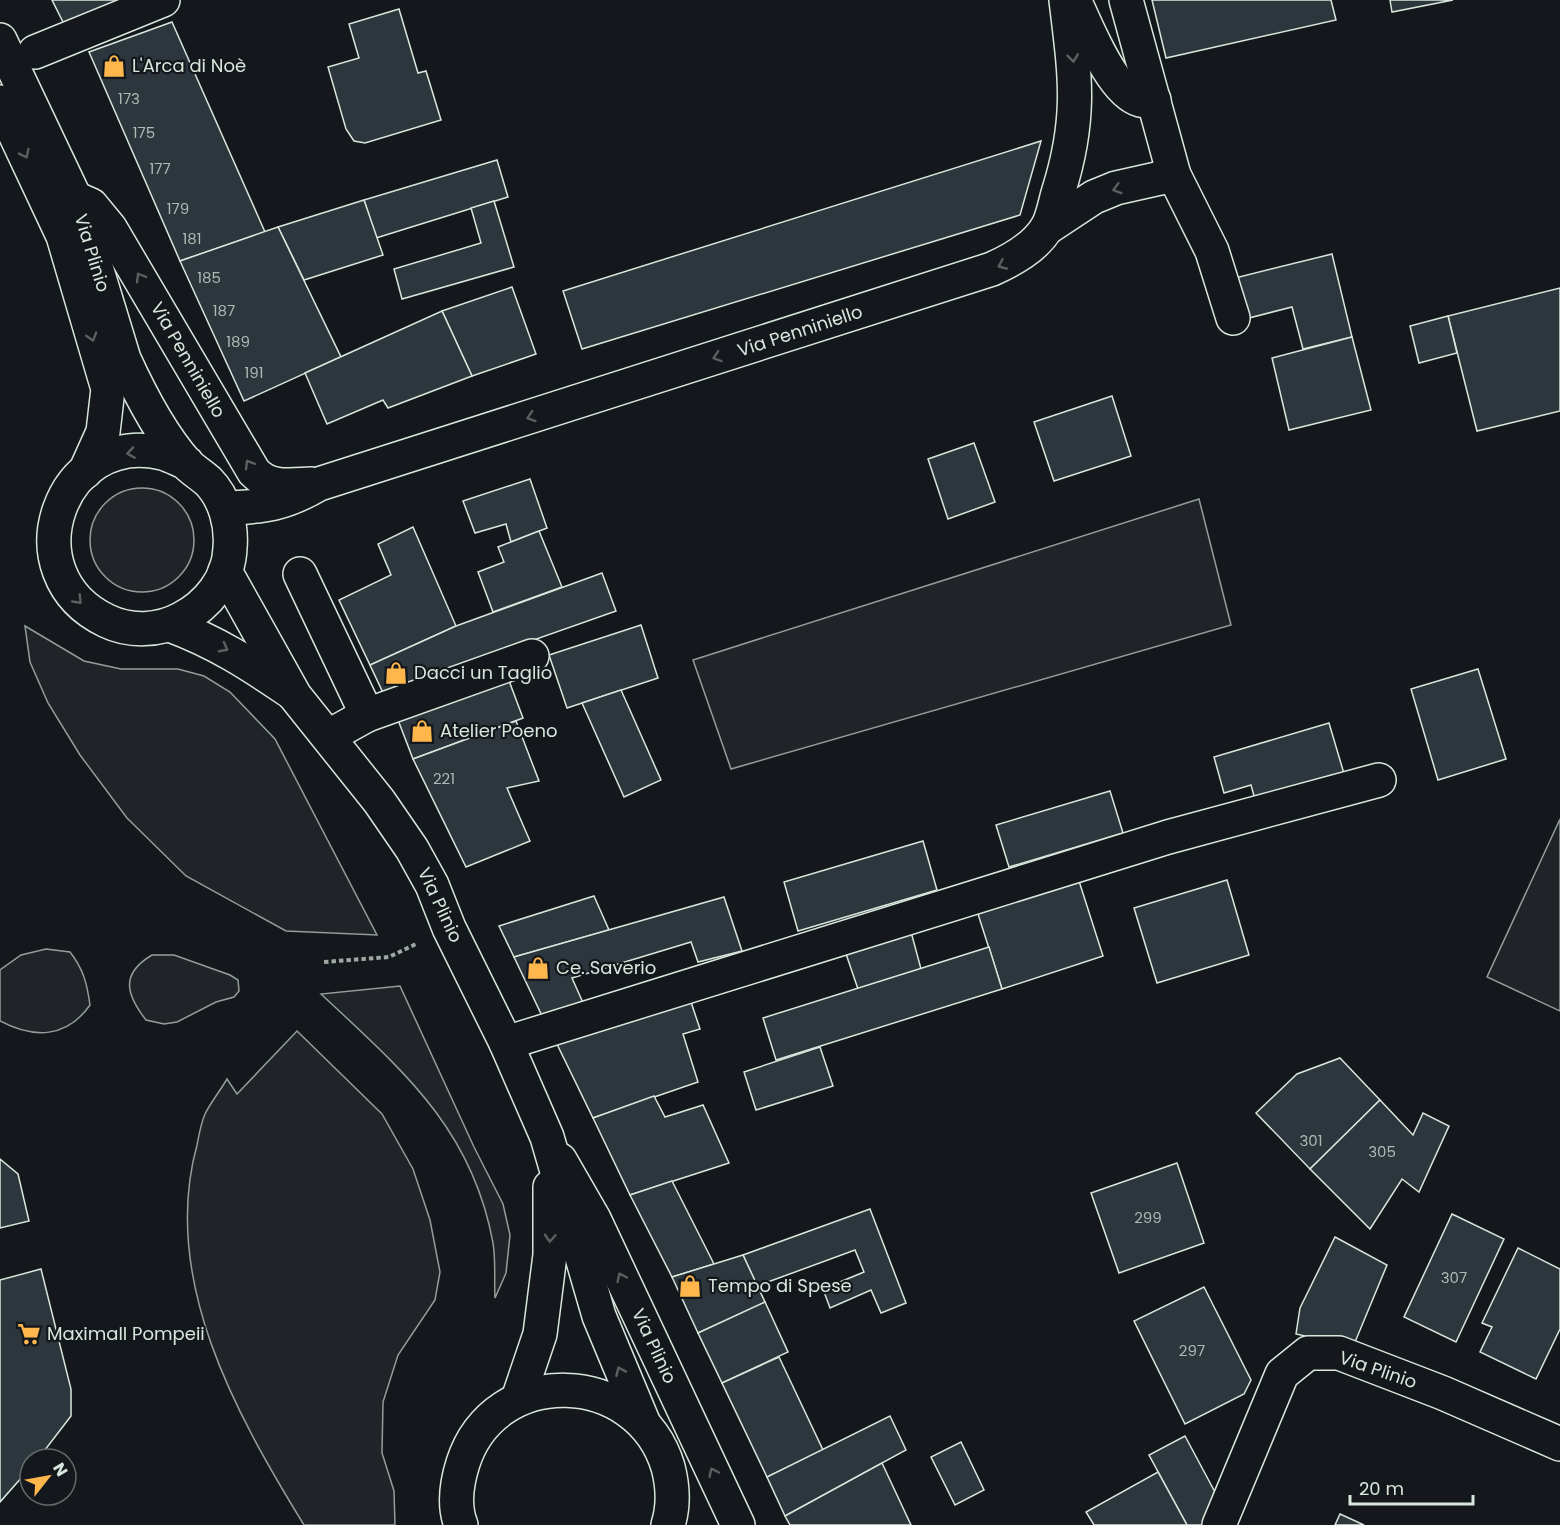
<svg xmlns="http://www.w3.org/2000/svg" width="1560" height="1525" font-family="Poppins,sans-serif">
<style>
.green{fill:#202428;stroke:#939e99;stroke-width:1.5}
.building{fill:#2c363c;stroke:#d8e6dc;stroke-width:1.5}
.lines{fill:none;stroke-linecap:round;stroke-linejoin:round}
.minor-casing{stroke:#d8e6dc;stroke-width:36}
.major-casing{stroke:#d8e6dc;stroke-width:36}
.path{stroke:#9da8a2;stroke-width:4;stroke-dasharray:4.5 3;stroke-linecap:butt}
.minor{stroke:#14181c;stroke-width:33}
.major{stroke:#14181c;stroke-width:33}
.oneway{stroke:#59605f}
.labels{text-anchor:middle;stroke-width:4.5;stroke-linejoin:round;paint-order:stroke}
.number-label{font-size:15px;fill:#adbab4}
.poi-label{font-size:18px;fill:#d8e6dc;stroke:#14181c;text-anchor:start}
.street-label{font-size:18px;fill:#d8e6dc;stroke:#14181c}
</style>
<rect width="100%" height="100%" fill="#14181c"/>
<!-- green -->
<g class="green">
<circle cx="142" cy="540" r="52"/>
<path d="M1199 499 1231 625 731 769 693 660Z"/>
<path d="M25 626 84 661 121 669H178L204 676 230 692 275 739 377 935 286 931 186 876 127 818 80 755 48 703 30 662Z"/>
<path d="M1560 819V1011L1487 977Z"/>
<path d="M46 949 70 952C84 970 87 984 90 1005 67 1038 34 1039 0 1021V970L21 955Z"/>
<path d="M152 955H174L230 975 238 980 239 991 234 997 216 1002 177 1022 164 1024 146 1020C126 994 120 974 152 955Z"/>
<path d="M400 986 474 1147 503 1204 510 1235 506 1273 495 1298C494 1280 496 1261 493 1243 472 1128 402 1070 321 994Z"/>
<path d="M297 1031 382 1114 413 1169 430 1220 440 1272 435 1300 398 1355 383 1402 382 1453 394 1491 395 1525H304C236 1414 160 1279 197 1145 199 1135 201 1123 205 1114 211 1102 220 1091 227 1079L237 1094Z"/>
</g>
<!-- building -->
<g class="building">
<path d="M52 0H118L65 26Z"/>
<path d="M1152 0H1331L1336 20 1166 58Z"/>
<path d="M1390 0H1453L1392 12Z"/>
<path d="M399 9 418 73 426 71 441 120 365 143 354 141 346 129 328 67 359 58 349 24Z"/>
<path d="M172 22 265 232 180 261 89 52Z"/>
<path d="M1041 141 1020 215 582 349 563 291Z"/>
<path d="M497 160 508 197 376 238 364 200Z"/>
<path d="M364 200 383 255 304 280 278 227Z"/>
<path d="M494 201 514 267 402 299 394 269 481 243 471 208Z"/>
<path d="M278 227 341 357 244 401 180 261Z"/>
<path d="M1332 254 1352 337 1303 349 1292 307 1245 319 1235 278Z"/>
<path d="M512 287 536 354 472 376 442 311Z"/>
<path d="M1560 288V411L1477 431 1448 316Z"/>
<path d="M442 311 472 376 388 408 383 400 327 424 305 373Z"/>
<path d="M1448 316 1457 353 1419 363 1410 326Z"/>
<path d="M1352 337 1371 410 1289 430 1272 358Z"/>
<path d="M1112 396 1131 456 1054 481 1034 422Z"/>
<path d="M974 443 995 502 948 519 928 459Z"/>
<path d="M530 479 547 528 511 542 506 524 475 533 463 501Z"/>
<path d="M413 527 456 626 370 665 339 600 391 575 378 544Z"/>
<path d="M539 531 562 587 493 612 478 572 504 562 498 547Z"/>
<path d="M602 573 616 611 454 668 385 697 370 665 456 626Z"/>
<path d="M641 625 658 678 567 708 549 655Z"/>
<path d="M1478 669 1506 759 1438 780 1411 689Z"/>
<path d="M508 678 523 718 413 759 398 720Z"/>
<path d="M621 690 661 780 624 797 582 703Z"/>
<path d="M516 721 539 781 507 788 530 841 466 867 413 759Z"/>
<path d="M1329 723 1345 777 1256 803 1251 785 1224 793 1214 757Z"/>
<path d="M1110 791 1123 833 1009 867 996 825Z"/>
<path d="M923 841 937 890 798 931 784 882Z"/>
<path d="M1227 880 1249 955 1157 983 1134 908Z"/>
<path d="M1079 881 1103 956 1002 989 978 914Z"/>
<path d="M594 896 609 930 514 957 499 926Z"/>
<path d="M724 897 742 951 698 962 691 942 572 978 584 1005 544 1020 514 957Z"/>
<path d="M910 928 921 969 858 989 844 948Z"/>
<path d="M989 947 1002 989 776 1060 763 1018Z"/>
<path d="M688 993 700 1029 683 1034 698 1082 593 1118 553 1036Z"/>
<path d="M820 1047 833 1086 756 1110 744 1072Z"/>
<path d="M1340 1058 1380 1100 1310 1169 1256 1113 1297 1074Z"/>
<path d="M654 1096 665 1117 703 1105 729 1163 630 1195 593 1118Z"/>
<path d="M1380 1100 1413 1135 1423 1113 1449 1126 1419 1192 1402 1179 1370 1229 1310 1169Z"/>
<path d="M0 1159 18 1174 29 1221 0 1228Z"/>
<path d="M1177 1163 1204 1243 1119 1273 1091 1193Z"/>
<path d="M672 1181 714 1264 672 1277 630 1195Z"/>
<path d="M870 1209 906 1303 881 1313 871 1290 830 1308 823 1289 864 1272 855 1250 757 1286 743 1255Z"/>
<path d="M1452 1214 1504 1239 1456 1342 1404 1317Z"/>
<path d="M1335 1237 1387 1265 1353 1347 1296 1334 1300 1308Z"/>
<path d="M1518 1248 1560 1269V1329L1536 1379 1480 1352 1492 1327 1482 1323Z"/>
<path d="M743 1255 765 1302 698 1333 672 1277Z"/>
<path d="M41 1269 71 1389V1416L38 1459H30V1468L0 1502V1280Z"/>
<path d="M1204 1287 1251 1380 1244 1394 1185 1424 1134 1321Z"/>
<path d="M765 1302 788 1352 722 1383 698 1333Z"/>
<path d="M779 1357 823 1450 767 1477 722 1383Z"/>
<path d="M890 1416 906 1450 785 1516 767 1477Z"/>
<path d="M1185 1436 1216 1494 1202 1525H1187L1149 1455Z"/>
<path d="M961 1442 984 1490 955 1505 931 1457Z"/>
<path d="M882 1463 911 1525H790L785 1516Z"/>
<path d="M1158 1472 1187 1525H1094L1086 1512Z"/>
<path d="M1340 1514 1364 1525H1335Z"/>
</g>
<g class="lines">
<!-- minor casing -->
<g class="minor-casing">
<g id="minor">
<path d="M1126 0 1174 175 1212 251 1233 318"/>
<path d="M1076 4C1088 29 1112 92 1140 100 1144 101 1150 100 1154 100"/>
<path d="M35 52 163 0"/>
<path d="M75 198 91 205 110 228 254 472C270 489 289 485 311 484"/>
<path d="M1047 228 1094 197 1116 188 1174 175"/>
<path d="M225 508C264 507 285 504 319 484L992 269C1012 260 1034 248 1046 229 1053 219 1055 202 1059 190 1082 116 1075 75 1066 0"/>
<path d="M300 574 367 715"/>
<path d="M329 736 367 715 532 656"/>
<path d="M506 1043 1168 837 1379 780"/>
<path d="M560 1160 594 1219 738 1525"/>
<path d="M1219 1525 1282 1374 1308 1353H1339L1443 1393 1560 1444"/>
</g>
</g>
<!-- major casing -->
<g class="major-casing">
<g id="major">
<path d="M0 40 75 198 124 359C139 392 162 436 187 464 193 470 201 475 208 481 225 498 232 525 230 548 229 579 208 605 181 619 159 631 130 632 107 621 8 574 60 429 162 453 170 455 179 460 187 463"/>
<path d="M0 102 63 236 108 389 103 432 85 472"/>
<path d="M225 571 295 696 379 801 412 849 432 885 449 928 506 1043 547 1137 599 1316 644 1424"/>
<path d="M170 625C216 642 250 664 291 692"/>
<path d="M518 1399 540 1334 550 1255V1187"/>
<path d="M461 1525C453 1505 457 1482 463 1463 495 1363 638 1368 668 1467 673 1486 674 1506 668 1525"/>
</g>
</g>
<!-- path -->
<path class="path" d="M324 962 389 957 416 944"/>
<!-- minor -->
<use href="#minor" class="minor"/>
<!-- major -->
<use href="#major" class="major"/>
</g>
<!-- one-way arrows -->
<defs><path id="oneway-chevron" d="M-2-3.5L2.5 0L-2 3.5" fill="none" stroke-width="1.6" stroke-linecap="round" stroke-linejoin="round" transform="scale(1.5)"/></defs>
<g class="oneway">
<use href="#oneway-chevron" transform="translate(1073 58) rotate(83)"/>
<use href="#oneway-chevron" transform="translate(25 154) rotate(64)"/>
<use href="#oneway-chevron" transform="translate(1117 189) rotate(164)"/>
<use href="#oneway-chevron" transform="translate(1002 265) rotate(156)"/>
<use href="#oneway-chevron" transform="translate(140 277) rotate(-120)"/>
<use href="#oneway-chevron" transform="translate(92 337) rotate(73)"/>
<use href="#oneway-chevron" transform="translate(717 357) rotate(162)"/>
<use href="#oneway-chevron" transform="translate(531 417) rotate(162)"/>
<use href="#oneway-chevron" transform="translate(131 453) rotate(171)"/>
<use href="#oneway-chevron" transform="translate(249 464) rotate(-121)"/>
<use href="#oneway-chevron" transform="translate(78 600) rotate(46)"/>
<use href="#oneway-chevron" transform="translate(224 648) rotate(28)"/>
<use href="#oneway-chevron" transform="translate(550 1238) rotate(93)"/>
<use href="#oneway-chevron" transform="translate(621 1277) rotate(-115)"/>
<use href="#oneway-chevron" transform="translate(620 1371) rotate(-114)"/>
<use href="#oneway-chevron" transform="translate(713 1472) rotate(-115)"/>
</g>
<!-- icons -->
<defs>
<g id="shop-bare" transform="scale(1.8)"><path d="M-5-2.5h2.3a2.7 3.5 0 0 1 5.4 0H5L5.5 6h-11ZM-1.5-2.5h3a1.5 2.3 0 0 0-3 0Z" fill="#ffb74d" stroke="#14181c" stroke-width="2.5" paint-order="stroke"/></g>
<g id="supermarket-bare" transform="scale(1.8)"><path d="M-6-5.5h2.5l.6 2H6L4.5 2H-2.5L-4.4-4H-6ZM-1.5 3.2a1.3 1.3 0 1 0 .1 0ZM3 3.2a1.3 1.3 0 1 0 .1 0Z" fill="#ffb74d" stroke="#14181c" stroke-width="2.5" paint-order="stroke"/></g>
</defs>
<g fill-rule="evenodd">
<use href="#shop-bare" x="114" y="66"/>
<use href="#shop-bare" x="396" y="673"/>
<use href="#shop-bare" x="422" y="731"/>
<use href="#shop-bare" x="538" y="968"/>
<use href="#shop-bare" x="690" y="1286"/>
<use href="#supermarket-bare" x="29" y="1334"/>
</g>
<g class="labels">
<!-- number labels -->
<g class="number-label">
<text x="129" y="104">173</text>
<text x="144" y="138">175</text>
<text x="160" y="174">177</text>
<text x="178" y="214">179</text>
<text x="192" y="244">181</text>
<text x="209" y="283">185</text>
<text x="224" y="316">187</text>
<text x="238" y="347">189</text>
<text x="254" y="378">191</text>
<text x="444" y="784">221</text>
<text x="1311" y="1146">301</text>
<text x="1382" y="1157">305</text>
<text x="1148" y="1223">299</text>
<text x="1454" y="1283">307</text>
<text x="1192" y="1356">297</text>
</g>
<!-- poi labels -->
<g class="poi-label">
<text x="132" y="72">L'Arca di Noè</text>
<text x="414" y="679">Dacci un Taglio</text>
<text x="440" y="737">Atelier Poeno</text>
<text x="556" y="974">Ce. Saverio</text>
<text x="708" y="1292">Tempo di Spese</text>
<text x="47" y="1340">Maximall Pompeii</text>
</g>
<!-- street labels -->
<g class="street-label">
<text transform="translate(92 253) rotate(73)" y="6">Via Plinio</text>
<text transform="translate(800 331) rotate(-18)" y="6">Via Penniniello</text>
<text transform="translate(188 360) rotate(60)" y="6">Via Penniniello</text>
<text transform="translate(440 905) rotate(65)" y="6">Via Plinio</text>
<text transform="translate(654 1346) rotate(65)" y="6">Via Plinio</text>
<text transform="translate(1378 1370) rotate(19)" y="6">Via Plinio</text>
</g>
</g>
<!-- north arrow -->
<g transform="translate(48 1477) rotate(59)"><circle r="28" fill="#14181c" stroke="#626a69" stroke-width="1.5"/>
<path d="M0-4.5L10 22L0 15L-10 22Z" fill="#ffb74d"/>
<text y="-9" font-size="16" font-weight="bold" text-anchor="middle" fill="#d8e6dc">N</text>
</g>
<!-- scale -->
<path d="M1350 1495v9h123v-9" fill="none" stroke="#d8e6dc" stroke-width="3"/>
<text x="1359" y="1495" font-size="18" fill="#d8e6dc" stroke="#14181c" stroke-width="4.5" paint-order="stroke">20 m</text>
</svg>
